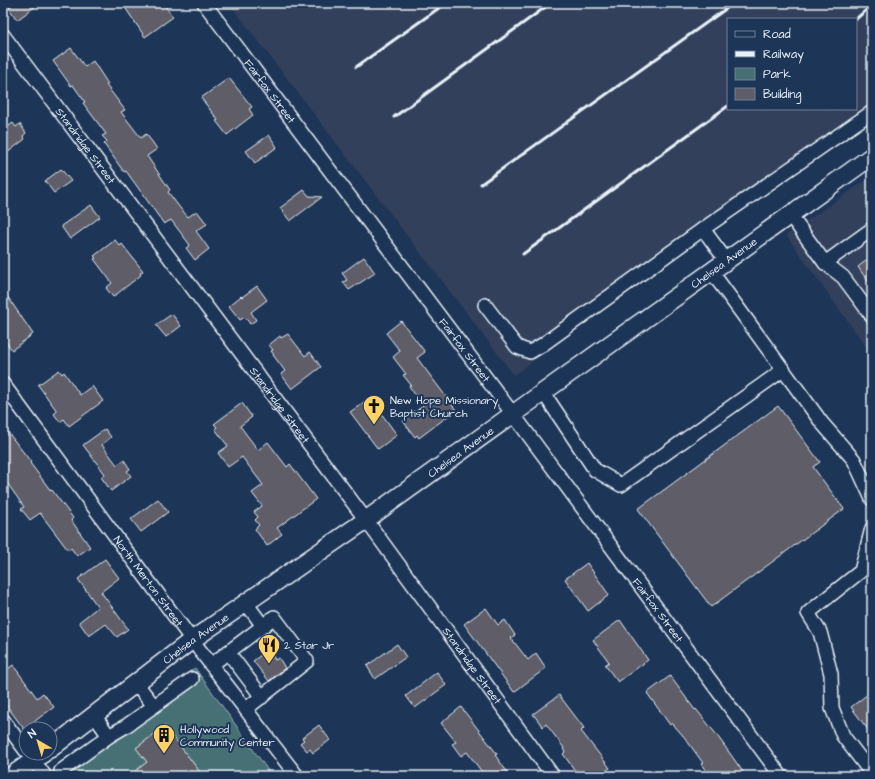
<svg xmlns="http://www.w3.org/2000/svg" width="875" height="779" font-family="'Architects Daughter',sans-serif">
<style>
.built{fill:#30415c;fill-rule:evenodd}
.green{fill:#466f74;stroke:#97b0b6}
.building{fill:#5e5d68;stroke:#e8f1f8}
.lines{fill:none;stroke-linecap:round;stroke-linejoin:round}
.minor-casing{stroke:#e8f1f8;stroke-width:16}
.major-casing{stroke:#e8f1f8;stroke-width:20}
.minor{stroke:#1d3557;stroke-width:13}
.major{stroke:#1d3557;stroke-width:17}
.rail{stroke:#e8f1f8;stroke-width:3}
.labels{text-anchor:middle;stroke-width:4;stroke-linejoin:round;paint-order:stroke}
.street-label{font-size:11px;fill:#e8f1f8;stroke:#1d3557}
.poi-label{font-size:11px;fill:#e8f1f8;stroke:#1d3557;text-anchor:start}
</style>
<rect width="100%" height="100%" fill="#1d3557"/>
<filter id="ink" filterUnits="userSpaceOnUse"><feTurbulence type="fractalNoise" baseFrequency=".025" numOctaves="2"/><feDisplacementMap in="SourceGraphic" scale="8" xChannelSelector="R" yChannelSelector="G"/><feConvolveMatrix kernelMatrix="1 2 1 2 8 2 1 2 1" color-interpolation-filters="sRGB"/></filter>
<g filter="url(#ink)">
<!-- built -->
<g class="built">
<path d="M229 3H872V117L514 375ZM728 19H856V109H728Z"/>
<path d="M872 176V355L786 235Z"/>
</g>
<!-- green -->
<path class="green" d="M195 668 272 776H58L54 770Z"/>
<!-- building -->
<g class="building">
<path d="M15 3H40L17 20 9 8Z"/>
<path d="M134 3H163L173 17 145 37 126 9Z"/>
<path d="M71 48 85 67 93 61 108 84 106 85 125 110 121 112 141 138 146 134 153 143 157 149 147 156 170 190 168 192 180 208 188 217 197 211 207 224 196 231 209 249 195 260 186 248 190 245 171 220 164 224 126 171 124 172 104 144 107 141 102 136 106 134 83 103 85 102 73 85 71 86 53 61Z"/>
<path d="M229 78 252 107 249 109 253 115 227 135 216 121 218 120 201 98Z"/>
<path d="M13 123 16 127 20 124 26 133 23 136 25 139 3 156V130Z"/>
<path d="M269 135 277 147 255 163 246 151Z"/>
<path d="M61 169 71 181 54 193 45 181Z"/>
<path d="M304 190 309 196 322 197 290 221 280 208Z"/>
<path d="M91 205 100 217 70 239 61 226Z"/>
<path d="M115 240 120 246 122 244 143 271 140 273 141 275 113 297 106 288 112 283 94 259 96 258 94 256Z"/>
<path d="M872 256V287L858 267Z"/>
<path d="M364 257 375 273 349 290 343 282 347 280 342 273Z"/>
<path d="M257 286 267 300 251 312 256 320 250 324 245 317 240 320 229 306 241 296 242 297Z"/>
<path d="M3 290 33 334 12 350 3 338Z"/>
<path d="M172 314 181 326 166 337 156 325Z"/>
<path d="M401 321 425 352 417 358 456 410 419 438 417 435 415 437 403 421 423 406 409 386 411 385 403 375 406 374 393 357 400 351 386 333Z"/>
<path d="M288 334 305 356 310 352 321 367 292 389 281 374 285 371 273 355H274L271 351 273 350 269 345 280 336 281 338Z"/>
<path d="M59 370 62 374 64 372 80 395 92 386 103 401 69 426 64 419 60 422 54 414 57 411 38 385Z"/>
<path d="M370 398 397 435 378 449 350 412Z"/>
<path d="M242 403 252 417 240 426 258 450 268 442 287 467 290 464 316 499 277 528 282 534 267 546 255 529 259 525 255 520 258 517 254 512 262 506 252 493 263 485 242 457 228 467 218 453 228 446 215 429 217 427 214 424Z"/>
<path d="M778 406 820 462 813 467 844 509 711 607 638 509Z"/>
<path d="M3 426 31 462 30 463 51 491 52 490 73 518 71 520 90 547 77 556 71 548 68 550 40 513 30 520 21 509 24 507 3 477Z"/>
<path d="M105 429 111 437 102 445 117 465 124 460 130 469 127 471 131 476 111 491 101 477 105 474 83 445Z"/>
<path d="M158 499 168 512 141 532 131 519Z"/>
<path d="M105 559 119 578 101 592 128 629 117 637 106 624 89 636 79 622 98 607 78 579Z"/>
<path d="M587 563 609 595 588 611 565 579Z"/>
<path d="M486 608 498 625 505 620 515 635 511 638 528 660 536 653 546 668 514 692 464 624Z"/>
<path d="M620 620 648 660 618 682 605 665 609 662 593 640Z"/>
<path d="M397 644 406 657 375 679 367 666Z"/>
<path d="M269 649 275 660 279 658 285 668 269 681 253 661Z"/>
<path d="M13 665 37 698 43 693 54 707 24 729 3 701V673Z"/>
<path d="M437 672 446 685 415 708 406 696Z"/>
<path d="M670 676 695 710 696 709 716 734 746 776H710L701 764 703 763 685 738 672 723 670 725 647 693Z"/>
<path d="M872 691V735L851 707Z"/>
<path d="M559 695 584 728 581 731 610 768 599 776H579L563 754 565 752 563 749 564 748 546 724 543 727 533 714Z"/>
<path d="M461 707 497 754 495 755 510 776H485L467 752 461 756 452 744 456 742 441 723Z"/>
<path d="M319 725 330 740 313 753 310 749 307 751 300 743 304 740 302 738Z"/>
<path d="M165 726 203 776H129L147 762 136 748Z"/>
</g>
<g class="lines">
<!-- minor casing -->
<g class="minor-casing">
<g id="minor">
<path id="s1" d="M204 3 513 414 781 776"/>
<path id="s2" d="M3 35 366 520 553 776"/>
<path d="M790 215 825 263 843 277 872 316"/>
<path d="M726 260 703 229 872 112"/>
<path d="M825 263 872 229"/>
<path d="M711 271 822 423 854 460 872 499"/>
<path d="M485 305 517 347 530 352 542 345 703 229"/>
<path id="s3" d="M3 384 192 640 297 776"/>
<path d="M543 392 595 470 621 485 783 370"/>
<path d="M872 528 861 571 808 613 820 632 831 674 832 708 843 736 872 774"/>
<path d="M228 652 262 697"/>
<path d="M211 665 263 626"/>
<path d="M136 683 154 706"/>
<path d="M246 709 307 661 274 617 263 626 246 603"/>
<path d="M94 715 109 736"/>
<path d="M3 720 26 751"/>
<path d="M28 753 45 776"/>
<path d="M61 771 109 736 126 726 192 679"/>
</g>
</g>
<!-- major casing -->
<g class="major-casing">
<g id="major">
<path id="s4" d="M50 749 192 640 366 520 513 414 872 156"/>
<path d="M11 776 44 753"/>
</g>
</g>
<!-- minor -->
<use href="#minor" class="minor"/>
<!-- major -->
<use href="#major" class="major"/>
<!-- rail -->
<g class="rail">
<path d="M856 19 872 5"/>
<path d="M356 67 446 3"/>
<path d="M394 117 551 3"/>
<path d="M481 184 734 3"/>
<path d="M523 254 728 106"/>
</g>
</g>
</g>
<!-- icons -->
<defs>
<g id="church-pin" transform="scale(1.15)"><path d="M0 17L-7.5 6A9.5 9.5 0 1 1 7.5 6Z" fill="#ffd166" stroke="#1d3557"/><path d="M-1.2-6h2.4v3.5h3.3v2.4h-3.3V6h-2.4V-.1h-3.3v-2.4h3.3Z" fill="#111"/></g>
<g id="restaurant-pin" transform="scale(1.15)"><path d="M0 17L-7.5 6A9.5 9.5 0 1 1 7.5 6Z" fill="#ffd166" stroke="#1d3557"/><path d="M-5-6h1v4h1v-4h1v4h1v-4h1v5L-1.5 .5V6h-2V.5L-5-1ZM5-6V6H3V1.5H1.5Q1.5-4 5-6Z" fill="#111"/></g>
<g id="building-pin" transform="scale(1.15)"><path d="M0 17L-7.5 6A9.5 9.5 0 1 1 7.5 6Z" fill="#ffd166" stroke="#1d3557"/><path d="M-4-6H4V6H1V3H-1V6H-4ZM-2.5-4.3h1.7v1.8h-1.7ZM.8-4.3h1.7v1.8H.8ZM-2.5-1h1.7V.8h-1.7ZM.8-1h1.7V.8H.8Z" fill="#111"/></g>
</defs>
<g fill-rule="evenodd">
<use href="#church-pin" x="374" y="406"/>
<use href="#restaurant-pin" x="269" y="645"/>
<use href="#building-pin" x="164" y="735"/>
</g>
<g class="labels">
<!-- street labels -->
<g class="street-label">
<text dy="4" stroke="none"><textPath href="#s1" startOffset="110">Fairfax Street</textPath></text>
<text dy="4" stroke="none"><textPath href="#s2" startOffset="138">Standridge Street</textPath></text>
<text dy="4" stroke="none"><textPath href="#s4" startOffset="831">Chelsea Avenue</textPath></text>
<text dy="4" stroke="none"><textPath href="#s1" startOffset="434">Fairfax Street</textPath></text>
<text dy="4" stroke="none"><textPath href="#s2" startOffset="462">Standridge Street</textPath></text>
<text dy="4" stroke="none"><textPath href="#s4" startOffset="507">Chelsea Avenue</textPath></text>
<text dy="4" stroke="none"><textPath href="#s3" startOffset="245">North Merton Street</textPath></text>
<text dy="4" stroke="none"><textPath href="#s1" startOffset="758">Fairfax Street</textPath></text>
<text dy="4" stroke="none"><textPath href="#s4" startOffset="183">Chelsea Avenue</textPath></text>
<text dy="4" stroke="none"><textPath href="#s2" startOffset="786">Standridge Street</textPath></text>
</g>
<!-- poi labels -->
<g class="poi-label">
<text x="390" y="404">New Hope Missionary<tspan x="390" dy="13">Baptist Church</tspan></text>
<text x="284" y="649">2 Star Jr</text>
<text x="180" y="733">Hollywood<tspan x="180" dy="13">Community Center</tspan></text>
</g>
</g>
<!-- margin -->
<rect width="875" height="779" fill="none" stroke="#1d3557" stroke-width="16"/>
<rect x="8" y="8" width="859" height="763" fill="none" stroke="#e8f1f8" stroke-width="1.5" filter="url(#ink)"/>
<!-- legend -->
<rect x="727" y="18" width="130" height="92" fill="#1d3557" stroke="#6e8097"/>
<rect x="735" y="31" width="20" height="6" fill="#1d3557" stroke="#6e8097"/>
<text x="763" y="38" font-size="12" fill="#e8f1f8">Road</text>
<rect x="735" y="51" width="20" height="6" fill="#e8f1f8" stroke="#6e8097"/>
<text x="763" y="58" font-size="12" fill="#e8f1f8">Railway</text>
<rect x="735" y="68" width="20" height="12" fill="#466f74" stroke="#6e8097"/>
<text x="763" y="78" font-size="12" fill="#e8f1f8">Park</text>
<rect x="735" y="88" width="20" height="12" fill="#5e5d68" stroke="#6e8097"/>
<text x="763" y="98" font-size="12" fill="#e8f1f8">Building</text>
<!-- north arrow -->
<g transform="translate(38 741) rotate(322)"><circle r="19" fill="#1d3557" stroke="#6e8097"/>
<path d="M0-3L7 15L0 10L-7 15Z" fill="#ffd166"/>
<text y="-6" font-size="11" font-weight="bold" text-anchor="middle" fill="#e8f1f8">N</text>
</g>
</svg>
